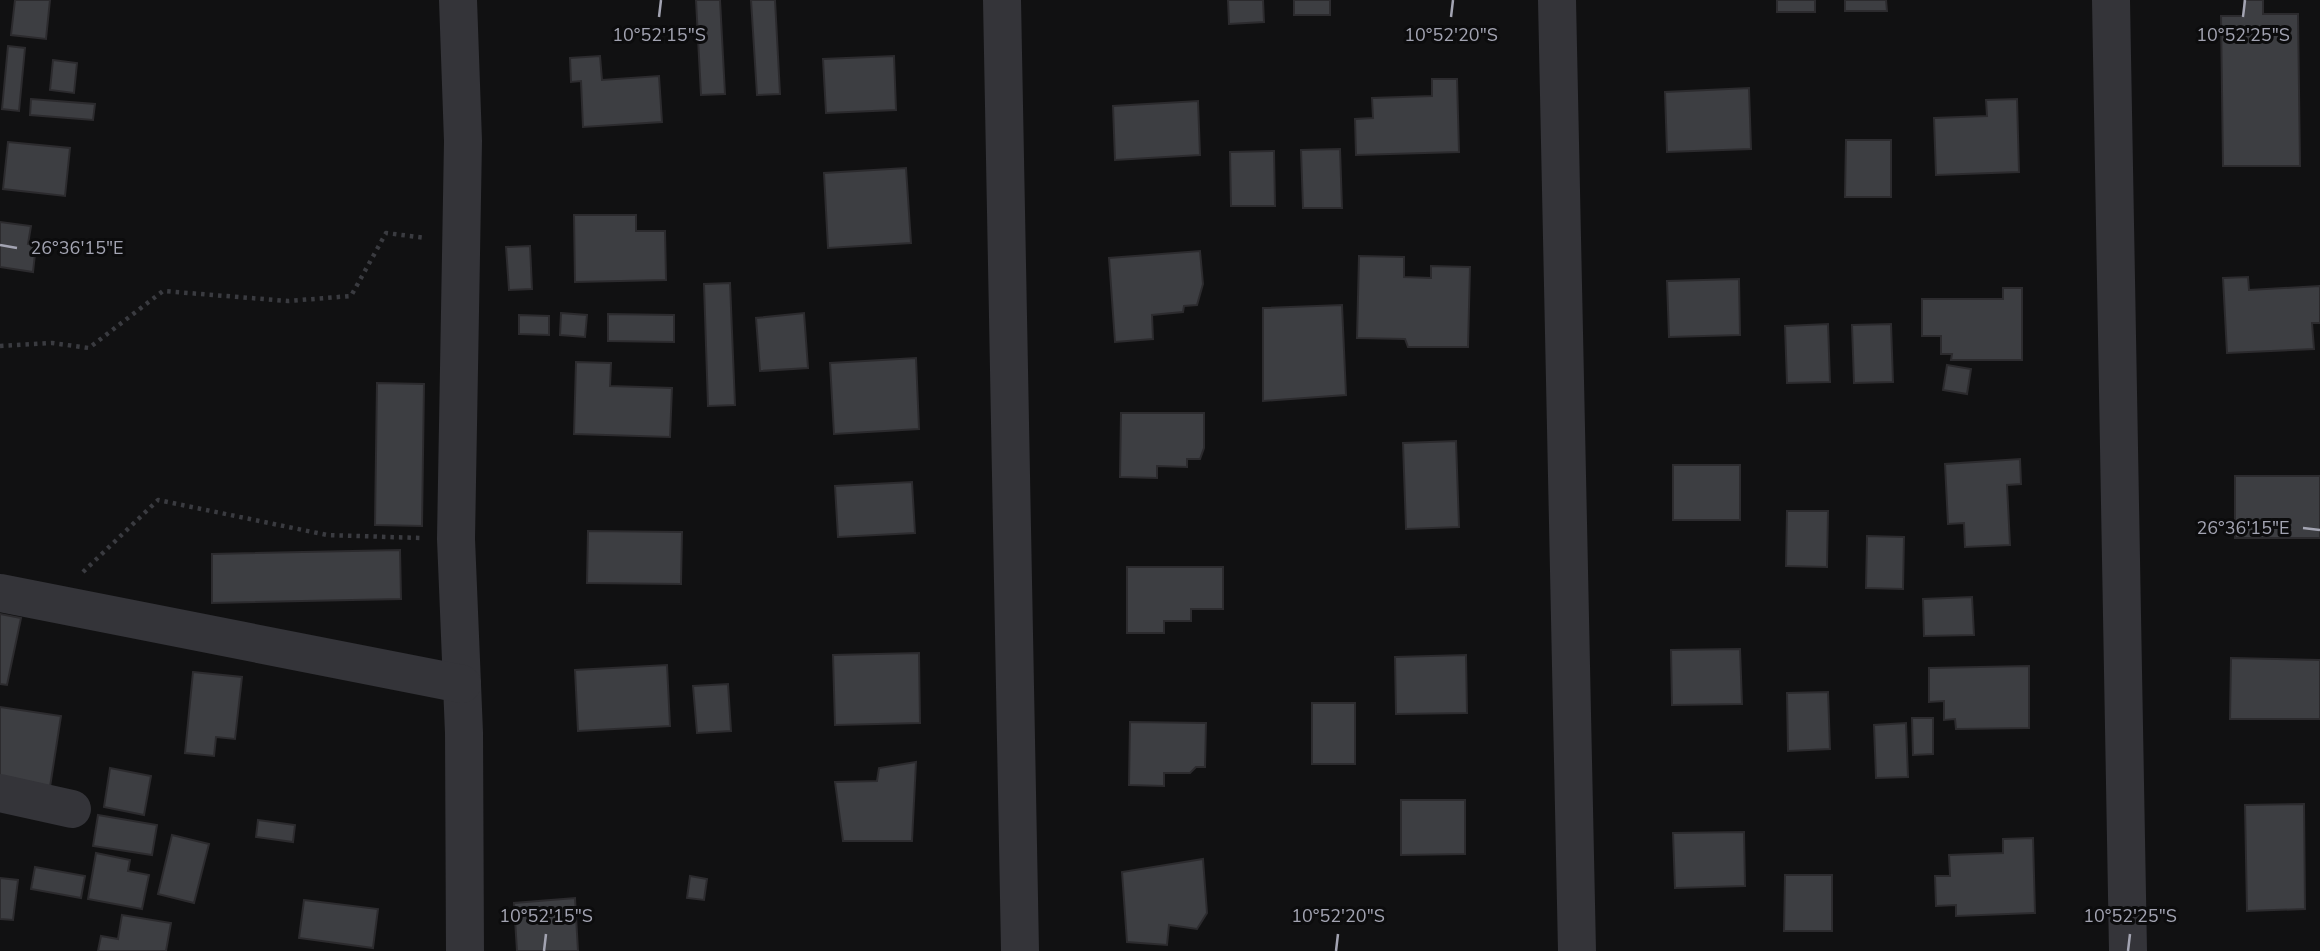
<svg xmlns="http://www.w3.org/2000/svg" width="2320" height="951" font-family="'Nunito Sans',sans-serif">
<style>
.building{fill:#3d3e42;stroke:#2c2b2e;stroke-width:2}
.lines{fill:none;stroke-linecap:round;stroke-linejoin:round}
.path{stroke:#3a3b40;stroke-width:4.5;stroke-dasharray:3.5 5;stroke-linecap:butt}
.minor{stroke:#343439;stroke-width:38}
.ticks{fill:none;stroke:#a3a4b2;stroke-width:2.5}
.ticks-label{font-size:18px;text-anchor:middle;fill:#a3a4b2;stroke:#0c0c0d;stroke-width:6;stroke-linejoin:round;paint-order:stroke}
</style>
<rect width="100%" height="100%" fill="#111112"/>
<!-- building -->
<g class="building">
<path d="M15 0H50L46 39 11 35Z"/>
<path d="M696 0H720L725 94 701 95Z"/>
<path d="M751 0H775L780 94 757 95Z"/>
<path d="M1228 0H1263L1264 22 1229 24Z"/>
<rect x="1294" y="0" width="36" height="15"/>
<rect x="1777" y="0" width="38" height="12"/>
<path d="M1845 0H1886L1887 11H1845Z"/>
<path d="M2244 0H2263V14H2298L2300 166H2223L2221 16H2244Z"/>
<path d="M8 46 25 48 19 111 2 109Z"/>
<path d="M600 56 602 80 659 76 662 122 583 127 581 81 571 82 570 58Z"/>
<path d="M894 56 896 110 826 113 823 59Z"/>
<path d="M53 60 77 63 74 93 50 90Z"/>
<path d="M1432 79H1457L1459 152 1356 155 1355 119 1373 118 1372 98 1432 96Z"/>
<path d="M1749 88 1751 149 1667 152 1665 92Z"/>
<path d="M31 99 95 104 93 120 30 115Z"/>
<path d="M2017 99 2019 172 1936 175 1934 118 1987 116 1986 100Z"/>
<path d="M1198 101 1200 155 1115 160 1113 106Z"/>
<path d="M1846 140H1891V197H1845Z"/>
<path d="M8 142 70 148 65 196 3 189Z"/>
<path d="M1340 149 1342 208H1303L1301 150Z"/>
<path d="M1274 151 1275 206H1231L1230 152Z"/>
<path d="M906 168 911 243 828 248 824 173Z"/>
<path d="M574 215H636V231H665L666 280 575 282Z"/>
<path d="M0 222 31 226 28 244 36 245 33 272 0 267Z"/>
<path d="M530 246 532 289 509 290 506 247Z"/>
<path d="M1200 251 1203 284 1197 305 1184 306 1183 312 1152 315 1153 339 1115 342 1109 258Z"/>
<path d="M1359 256 1404 257V277L1431 278V266L1470 267 1468 347H1408L1405 339 1357 338Z"/>
<path d="M2248 277 2249 290 2320 286V323H2312L2314 349 2227 353 2223 278Z"/>
<path d="M1739 279 1740 335 1669 337 1667 281Z"/>
<path d="M730 283 735 405 708 406 704 284Z"/>
<path d="M2003 288H2022V360H1951L1952 354H1941V336H1922V299H2003Z"/>
<path d="M1342 305 1346 395 1263 401V308Z"/>
<path d="M561 313 587 315 585 337 560 335Z"/>
<path d="M804 313 808 368 760 371 756 318Z"/>
<path d="M608 314 674 315V342L608 341Z"/>
<path d="M519 315 549 316V335L519 334Z"/>
<path d="M1828 324 1830 382 1787 383 1785 326Z"/>
<path d="M1891 324 1893 382 1854 383 1852 325Z"/>
<path d="M916 358 919 429 834 434 830 363Z"/>
<path d="M576 362 611 363 610 386 672 388 670 437 574 434Z"/>
<path d="M1947 365 1971 369 1967 394 1943 390Z"/>
<path d="M377 383 424 384 422 526 375 525Z"/>
<path d="M1121 413H1204V448L1200 459H1187V467L1157 466V478L1120 477Z"/>
<path d="M1456 441 1459 527 1406 529 1403 443Z"/>
<path d="M2020 459 2021 484 2007 485 2010 545 1965 547 1964 523 1948 524 1945 464Z"/>
<rect x="1673" y="465" width="67" height="55"/>
<rect x="2235" y="476" width="85" height="62"/>
<path d="M912 482 915 533 838 537 835 486Z"/>
<path d="M1787 511H1828L1827 567 1786 566Z"/>
<path d="M588 531 682 532 681 584 587 583Z"/>
<path d="M1867 536 1904 537 1903 589 1866 588Z"/>
<path d="M400 550 401 599 212 603V554Z"/>
<path d="M1127 567H1223V609H1191V621H1164V633H1127Z"/>
<path d="M1972 597 1974 635 1924 636 1923 599Z"/>
<path d="M0 614 21 618 7 685 0 684Z"/>
<path d="M1740 649 1742 704 1672 705 1671 650Z"/>
<path d="M919 653 920 723 835 725 833 655Z"/>
<path d="M1466 655 1467 713 1396 714 1395 657Z"/>
<path d="M2231 658 2320 660V719H2230Z"/>
<path d="M667 665 670 726 578 731 575 670Z"/>
<path d="M2029 666V728L1956 729 1955 719 1944 720V701L1929 702V668Z"/>
<path d="M193 672 242 677 235 739 216 737 214 756 185 753Z"/>
<path d="M728 684 731 731 697 733 693 686Z"/>
<path d="M1828 692 1830 749 1788 751 1787 693Z"/>
<rect x="1312" y="703" width="43" height="61"/>
<path d="M0 707 61 716 50 787 0 779Z"/>
<path d="M1912 718H1933V754L1913 755Z"/>
<path d="M1130 722 1206 723 1205 767H1196L1190 773H1164V786L1129 785Z"/>
<path d="M1906 723 1908 777 1876 778 1874 725Z"/>
<path d="M916 762 912 841H843L835 782 877 781 879 768Z"/>
<path d="M110 768 151 776 144 815 104 807Z"/>
<path d="M1401 800H1465V854L1401 855Z"/>
<path d="M2304 804 2305 909 2247 911 2245 805Z"/>
<path d="M98 815 157 825 152 855 93 846Z"/>
<path d="M258 820 295 825 293 842 256 837Z"/>
<path d="M1744 832 1745 886 1675 888 1673 833Z"/>
<path d="M172 835 209 844 194 903 158 894Z"/>
<path d="M2033 838 2035 913 1956 916V905L1936 906 1935 876H1950L1949 855 2003 853V839Z"/>
<path d="M96 853 130 860 128 871 149 875 142 909 88 899Z"/>
<path d="M1203 859 1207 913 1197 929 1169 925 1167 945 1127 942 1122 872Z"/>
<path d="M35 867 85 876 81 898 31 889Z"/>
<path d="M1785 875H1832V931H1784Z"/>
<path d="M690 876 707 879 704 900 687 898Z"/>
<path d="M0 878 18 880 13 920 0 919Z"/>
<path d="M575 898 578 951H517L514 903Z"/>
<path d="M304 900 378 909 373 948 299 938Z"/>
<path d="M122 915 171 923 166 951H98L101 936 118 939Z"/>
</g>
<g class="lines">
<!-- path -->
<g class="path">
<path d="M0 346 52 343 89 348 163 291 288 301 351 296 386 233 426 238"/>
<path d="M83 572 158 500 327 535 420 538"/>
</g>
<!-- minor -->
<g class="minor">
<path d="M458 0 463 141 456 539 464 733 465 951"/>
<path d="M1002 0 1020 951"/>
<path d="M1557 0 1577 951"/>
<path d="M2111 0 2128 951"/>
<path d="M0 593 462 684"/>
<path d="M0 793 72 809"/>
</g>
</g>
<!-- ticks -->
<path class="ticks" d="M659 17 661 0M1451 17 1453 0M2243 17 2245 0M0 245 17 248M2303 528 2320 530M544 951 546 934M1336 951 1338 934M2128 951 2130 934"/>
<g class="ticks-label">
<text x="659" y="41">10°52'15"S</text>
<text x="1451" y="41">10°52'20"S</text>
<text x="2243" y="41">10°52'25"S</text>
<text x="77" y="254">26°36'15"E</text>
<text x="2243" y="534">26°36'15"E</text>
<text x="546" y="922">10°52'15"S</text>
<text x="1338" y="922">10°52'20"S</text>
<text x="2130" y="922">10°52'25"S</text>
</g>
</svg>
